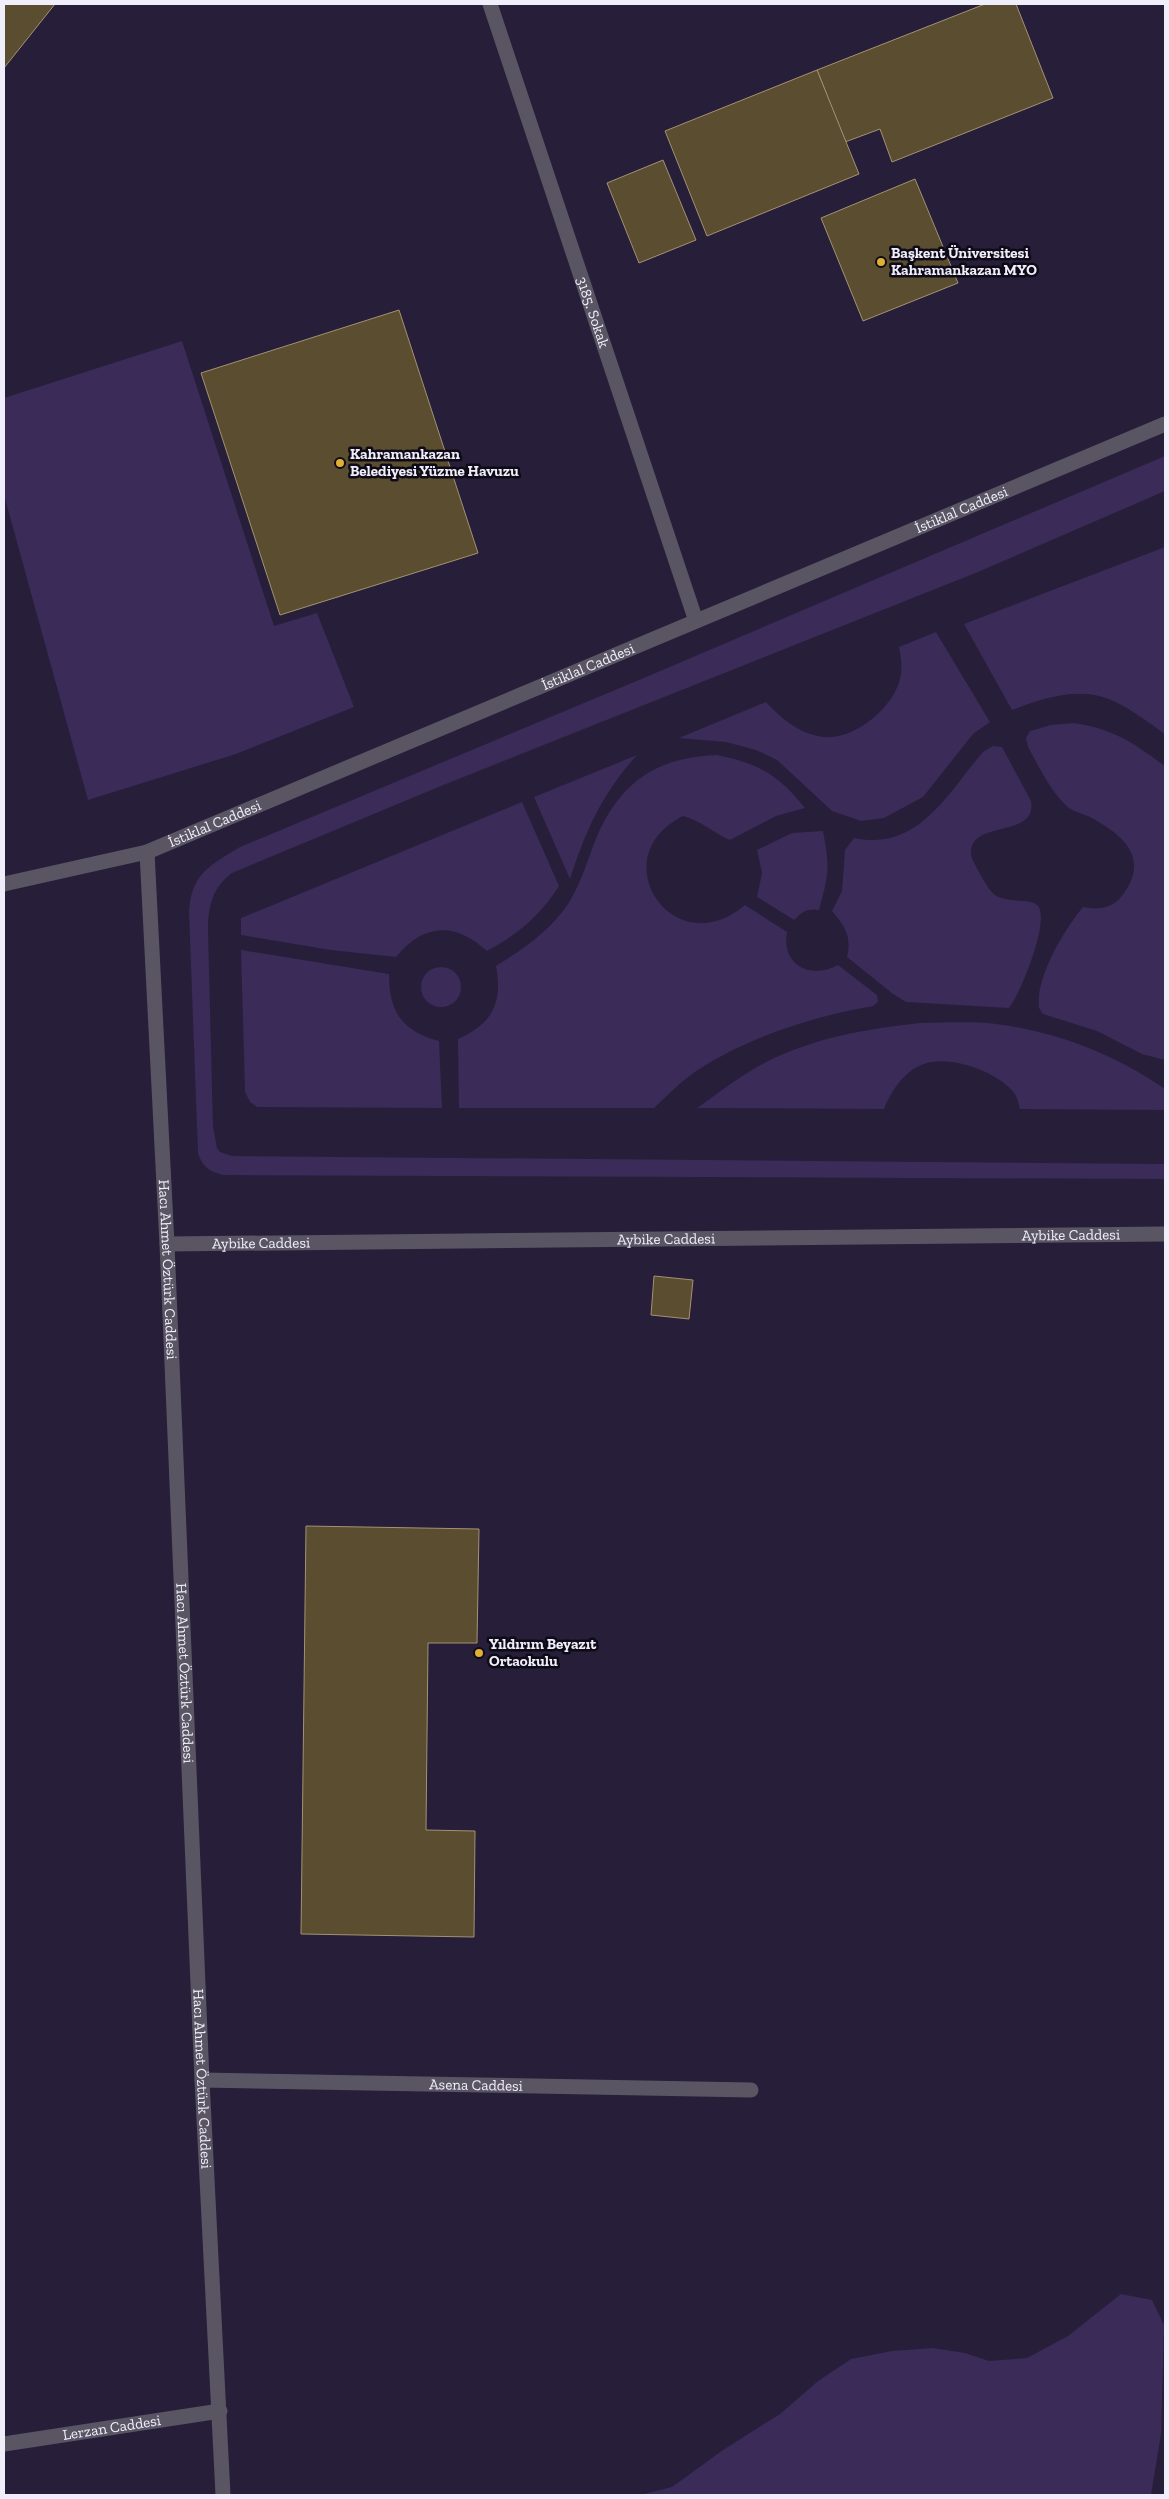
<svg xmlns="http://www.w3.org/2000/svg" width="1169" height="2499" font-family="'Zilla Slab',serif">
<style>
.green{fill:#3a2b58}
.building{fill:#5b4d2f;stroke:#a39373}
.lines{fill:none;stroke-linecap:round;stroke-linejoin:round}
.minor{stroke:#595563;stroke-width:15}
.tertiary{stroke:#595563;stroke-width:15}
.poi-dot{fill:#e1af34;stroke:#0e0b16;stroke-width:2}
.labels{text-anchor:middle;stroke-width:5;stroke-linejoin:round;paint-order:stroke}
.poi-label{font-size:15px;font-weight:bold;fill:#f1eefc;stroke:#0e0b16;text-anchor:start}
.street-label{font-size:15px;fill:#f1eefc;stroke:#0e0b16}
</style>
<rect width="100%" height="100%" fill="#271e39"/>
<!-- green -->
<g class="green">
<path d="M182 341 274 626 317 613 354 707 236 754 88 800 4 495V398Z"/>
<path d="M1165 456V491L978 572 441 786 232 873C213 887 208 906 208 930L213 1126 217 1148 220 1152 232 1156 1165 1164V1179L223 1175C209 1171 204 1168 198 1154L189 912C191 874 210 865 240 847L639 680Z"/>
<path d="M1165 547V734C1146 721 1128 706 1106 698 1077 687 1040 699 1012 710L964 624Z"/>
<path d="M936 632 990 722 973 734 923 797 884 818 861 821 832 811 777 760 756 750 726 742 679 738 766 702C782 719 799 734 824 737 856 740 897 705 901 674 902 665 901 656 899 647Z"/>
<path d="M1074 723C1116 730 1132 742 1165 766V1060L1142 1054 1097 1031 1043 1014 1039 1008C1035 978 1064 930 1083 907 1097 910 1111 909 1121 897 1151 859 1125 836 1090 817 1084 814 1075 812 1069 808 1052 794 1039 767 1028 747L1026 738 1030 731 1051 725Z"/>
<path d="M993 746 1002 747 1031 801C1038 838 973 820 971 851 970 858 976 866 979 872 993 897 994 899 1023 901 1027 901 1034 902 1037 905 1052 917 1020 995 1009 1008L906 1002 893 994 847 957C852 937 845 926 832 911L842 891 845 850 854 838C919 852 948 792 983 752Z"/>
<path d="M637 755C602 794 586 830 570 879L534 797Z"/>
<path d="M717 755C758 763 779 775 805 808L776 816 730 840C713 833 702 821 683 816 601 857 673 966 745 905L787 932C781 965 811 980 838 965L877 995 878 1002 873 1006C815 1016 751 1036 701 1068 683 1079 669 1094 654 1108H459L458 1039C492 1024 503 1003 496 966 523 949 549 932 568 904 580 885 587 862 595 841 618 784 655 757 717 755Z"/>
<path d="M522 802 559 886C541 915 517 935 487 951 455 922 424 923 396 957L331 950 241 935V918Z"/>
<path d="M823 831C830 869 829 873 819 910 807 908 802 912 794 920L757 897 762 873 757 850 792 833Z"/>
<path d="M241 950 389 974C389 1012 402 1031 439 1041L442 1108 257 1107 250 1102 245 1092Z"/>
<circle cx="441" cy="987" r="20"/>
<path d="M920 1023C945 1023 971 1021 996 1024 1058 1032 1114 1054 1165 1089V1110L1020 1109C1019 1104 1017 1098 1015 1094 999 1072 950 1054 924 1064 905 1070 891 1091 884 1109L697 1108C717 1094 736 1079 757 1067 807 1039 864 1029 920 1023Z"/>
<path d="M1121 2294 1152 2300 1164 2325 1161 2434 1151 2495H640L672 2487 723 2450 780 2414 818 2381 851 2359 892 2351 933 2348 965 2353 989 2361 1027 2358 1068 2336Z"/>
</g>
<!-- building -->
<g class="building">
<path d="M4 4H55L4 68Z"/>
<path d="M985 4H1016L1053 98 892 162 880 129 845 142 817 70Z"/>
<path d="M817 70 859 174 707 236 665 131Z"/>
<path d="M663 160 696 240 639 263 607 183Z"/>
<path d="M915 179 958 283 863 321 821 218Z"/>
<path d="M399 310 478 553 280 615 201 373Z"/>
<path d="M654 1276 693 1280 689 1319 651 1315Z"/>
<path d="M306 1526 479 1529 477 1643H428L426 1830 475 1831 474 1937 301 1934Z"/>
</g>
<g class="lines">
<!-- minor -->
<path class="minor" id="s1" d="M490 4 696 621"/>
<!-- tertiary -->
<g class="tertiary">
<path id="s2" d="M147 852 167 1244 202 2080 223 2495"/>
<path id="s3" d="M4 884 147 852 1165 424"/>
<path id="s4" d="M167 1244 1165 1234"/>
<path id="s5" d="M202 2080 751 2090"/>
<path id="s6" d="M4 2444 220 2411"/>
</g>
</g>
<!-- markers -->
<g class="poi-dot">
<circle cx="881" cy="262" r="5"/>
<circle cx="340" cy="463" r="5"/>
<circle cx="479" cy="1653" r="5"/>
</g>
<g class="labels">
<!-- poi labels -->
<g class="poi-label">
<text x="891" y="258">Başkent Üniversitesi<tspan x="891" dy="17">Kahramankazan MYO</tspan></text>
<text x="350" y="459">Kahramankazan<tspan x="350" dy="17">Belediyesi Yüzme Havuzu</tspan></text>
<text x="489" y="1649">Yıldırım Beyazıt<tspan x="489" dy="17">Ortaokulu</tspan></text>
</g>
<!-- street labels -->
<g class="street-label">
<text dy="5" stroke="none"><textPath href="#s1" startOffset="325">3185. Sokak</textPath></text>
<text dy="5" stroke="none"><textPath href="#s3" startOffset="1030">İstiklal Caddesi</textPath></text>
<text dy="5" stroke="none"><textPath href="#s3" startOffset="625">İstiklal Caddesi</textPath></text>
<text dy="5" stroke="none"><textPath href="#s3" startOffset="220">İstiklal Caddesi</textPath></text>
<text dy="5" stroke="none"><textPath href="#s4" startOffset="904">Aybike Caddesi</textPath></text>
<text dy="5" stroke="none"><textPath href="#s4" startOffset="499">Aybike Caddesi</textPath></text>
<text dy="5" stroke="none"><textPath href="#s4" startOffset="94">Aybike Caddesi</textPath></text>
<text dy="5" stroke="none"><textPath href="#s2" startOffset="418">Hacı Ahmet Öztürk Caddesi</textPath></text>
<text dy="5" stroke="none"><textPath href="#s2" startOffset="822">Hacı Ahmet Öztürk Caddesi</textPath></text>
<text dy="5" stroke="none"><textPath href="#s2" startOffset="1228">Hacı Ahmet Öztürk Caddesi</textPath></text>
<text dy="5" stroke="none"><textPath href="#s5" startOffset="274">Asena Caddesi</textPath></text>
<text dy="5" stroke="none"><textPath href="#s6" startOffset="109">Lerzan Caddesi</textPath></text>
</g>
</g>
<!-- border -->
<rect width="1169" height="2499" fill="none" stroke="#f1eefc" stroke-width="10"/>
</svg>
